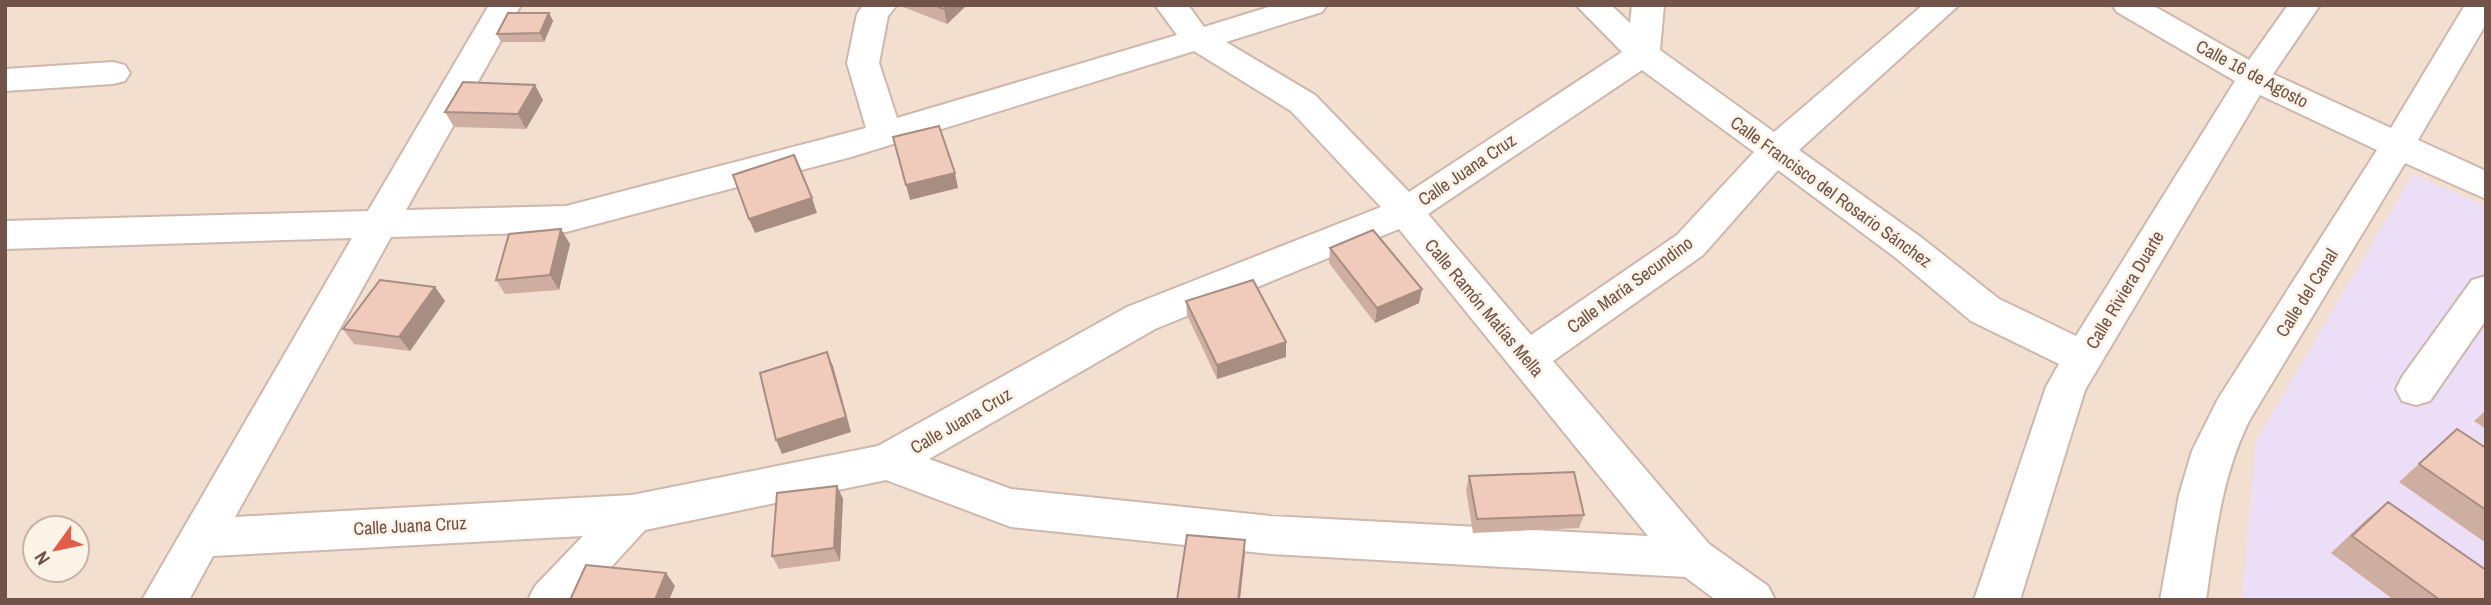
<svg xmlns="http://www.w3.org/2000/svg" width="2491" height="605" font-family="'Archivo Narrow',sans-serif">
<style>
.residential{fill:#f2dfd0;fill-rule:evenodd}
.education{fill:#ecdef7}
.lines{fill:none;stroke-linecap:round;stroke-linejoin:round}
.minor-casing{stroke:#ceb7ac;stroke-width:4}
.minor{fill:#fff;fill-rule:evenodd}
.wall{fill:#ceaea0}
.shaded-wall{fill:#a88d82}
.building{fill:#f0caba;stroke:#a88d82;stroke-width:2}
.labels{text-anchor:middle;stroke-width:5;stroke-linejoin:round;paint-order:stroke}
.street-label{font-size:18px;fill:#715349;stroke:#fef3e7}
</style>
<rect width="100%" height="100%" fill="#fbefe1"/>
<!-- residential -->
<path class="residential" d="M5 5H2486V600H5ZM35 528H77V570H35Z"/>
<!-- education -->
<path class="education" d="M2413 174 2486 206V600H2242L2256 441Z"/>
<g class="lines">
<!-- minor casing -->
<g class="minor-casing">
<g id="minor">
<path d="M489 5H521L406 210 566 206 866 128 847 63 857 14 863 5H897L888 16 879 63 897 118 1177 35 1155 5H1188L1204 27 1275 5H1327L1322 12 1226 42 1315 95 1409 192 1622 52 1576 5H1611L1630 23 1632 5H1664L1660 50 1774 132 1923 5H1959L1799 150 1922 238 1999 299 2076 336 2235 81 2117 12 2112 5H2152L2249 60 2288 5H2320L2273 74 2391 128 2465 5H2486V24L2418 140 2486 171V199L2405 163 2249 421C2221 478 2215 538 2206 600H2160L2179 495 2192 451 2218 399 2377 150 2260 95 2085 390 2020 600H1974L2046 387 2059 364 1971 321 1896 258 1778 170 1703 255 1553 361 1709 544 1768 586 1775 600H1716L1685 577 1271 554 1011 527 886 480 645 530 581 600H528L535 586 583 536 213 556 189 600H142L352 238 5 249V221L368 211ZM1194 51 1291 111 1381 207 1127 307 878 446 632 495 235 517 391 237 566 232 851 157ZM1642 70 1754 152 1677 235 1531 335 1428 214ZM1399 229 1648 536 1271 516 1011 489 929 459 1155 329Z"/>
<path d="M113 62 125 65 130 73 125 81 113 84 5 91V69Z"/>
<path d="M2486 276V320L2430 401 2416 405 2402 401 2396 389 2402 377 2472 280Z"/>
</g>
</g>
<!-- minor -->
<use href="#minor" class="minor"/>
</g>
<!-- wall -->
<g class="wall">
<path d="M898 5H967L947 24Z"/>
<path d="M549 13 553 21 544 42H501L497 34Z"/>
<path d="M543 100 526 129 454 127 445 112Z"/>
<path d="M570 244 559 290 505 294 496 280Z"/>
<path d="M1330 248 1419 303 1375 323 1329 263Z"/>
<path d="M435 287 445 301 410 351 354 344 343 329Z"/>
<path d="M1186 301 1286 357 1217 379 1187 315Z"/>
<path d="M2486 410V429L2474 421Z"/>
<path d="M2457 429 2486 448V543L2399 482Z"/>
<path d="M1469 476 1584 515 1579 528 1473 533 1466 490Z"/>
<path d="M837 486 843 499 840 561 779 569 772 556Z"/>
<path d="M2388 502 2486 600H2394L2331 553 2367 519Z"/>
</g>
<!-- shaded-wall -->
<g class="shaded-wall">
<path d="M948 5H967L947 24 944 9Z"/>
<path d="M549 13 553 21 544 42 540 33Z"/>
<path d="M535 85 543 100 526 129 518 114Z"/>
<path d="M955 173 958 188 910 200 906 185Z"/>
<path d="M812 198 817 213 755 233 749 219Z"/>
<path d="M561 229 570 244 559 290 550 275Z"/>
<path d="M435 287 445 301 410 351 399 337Z"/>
<path d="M1422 289 1419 303 1375 323 1377 308Z"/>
<path d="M1286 342V357L1217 379V365Z"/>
<path d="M827 352 833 366 851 432 782 454 776 440Z"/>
<path d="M837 486 843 499 840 561 834 548Z"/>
<path d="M1245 540V553L1240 600H1238Z"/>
<path d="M666 573 675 586 669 600H655Z"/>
</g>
<!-- building -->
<g class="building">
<path d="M933 5H948L944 9Z"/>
<path d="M508 13H549L540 33 497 34Z"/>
<path d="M463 82 535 85 518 114 445 112Z"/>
<path d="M939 126 955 173 906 185 893 137Z"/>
<path d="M794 155 812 198 749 219 733 175Z"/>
<path d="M561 229 550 275 496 280 509 234Z"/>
<path d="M1373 230 1422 289 1377 308 1330 248Z"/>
<path d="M380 280 435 287 399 337 343 329Z"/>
<path d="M1253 280 1286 342 1217 365 1186 301Z"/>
<path d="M827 352 846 417 776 440 760 373Z"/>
<path d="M2457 429 2486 448V510L2419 464Z"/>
<path d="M1574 472 1584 515 1477 519 1469 476Z"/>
<path d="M837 486 834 548 772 556 777 493Z"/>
<path d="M2388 502 2486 570V600H2440L2352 536Z"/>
<path d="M1187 535 1245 540 1238 600H1177Z"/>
<path d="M586 565 666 573 655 600H570Z"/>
</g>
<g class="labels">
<!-- street labels -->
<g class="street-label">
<text transform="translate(2252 74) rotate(28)" y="6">Calle 16 de Agosto</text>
<text transform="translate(1467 170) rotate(-34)" y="6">Calle Juana Cruz</text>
<text transform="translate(1831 192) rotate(36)" y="6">Calle Francisco del Rosario Sánchez</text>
<text transform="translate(1630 285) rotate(-36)" y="6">Calle María Secundino</text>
<text transform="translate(2125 290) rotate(-59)" y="6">Calle Riviera Duarte</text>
<text transform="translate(2307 293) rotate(-58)" y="6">Calle del Canal</text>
<text transform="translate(1484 308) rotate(50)" y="6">Calle Ramón Matías Mella</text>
<text transform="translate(961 421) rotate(-30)" y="6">Calle Juana Cruz</text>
<text transform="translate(410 526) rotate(-3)" y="6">Calle Juana Cruz</text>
</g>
</g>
<!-- border -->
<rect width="2491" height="605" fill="none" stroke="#715349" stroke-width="14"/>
<!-- north arrow -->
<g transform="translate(56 549) rotate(237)"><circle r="33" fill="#fef3e7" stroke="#c6b3a8" stroke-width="2"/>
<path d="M0-5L12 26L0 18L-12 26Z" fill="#e25c4a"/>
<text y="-10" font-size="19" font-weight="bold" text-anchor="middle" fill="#715349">N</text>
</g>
</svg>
